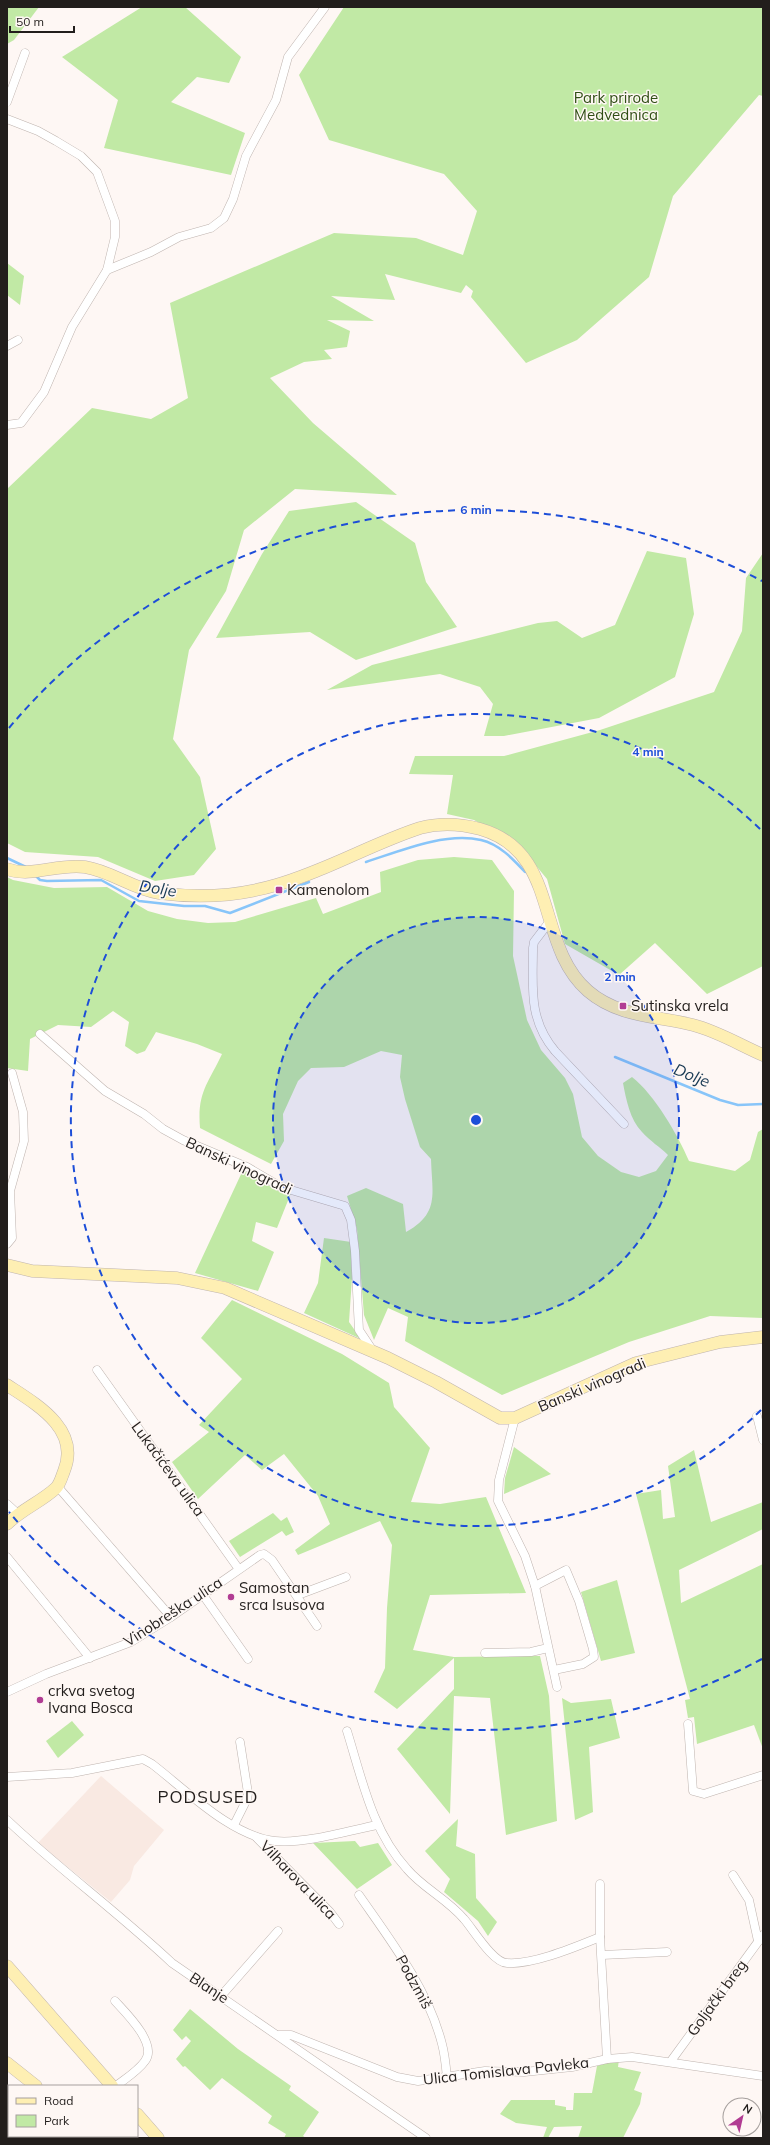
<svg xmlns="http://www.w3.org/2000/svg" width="770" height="2145" font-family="Mulish,sans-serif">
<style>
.built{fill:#f9e9e2}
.green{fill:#c1e9a5}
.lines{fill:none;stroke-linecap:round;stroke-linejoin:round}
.stream{stroke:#88c5f9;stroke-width:2.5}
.street-casing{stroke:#bfb4af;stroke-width:9}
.secondary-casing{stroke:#bfb4af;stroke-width:13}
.street{stroke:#fff;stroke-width:8}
.secondary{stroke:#feefb3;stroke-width:12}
.rail-casing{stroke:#777270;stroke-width:4}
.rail{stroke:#fef7f4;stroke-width:2.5;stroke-dasharray:8;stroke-linecap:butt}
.ring{fill:none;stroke:#1d4ed8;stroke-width:2;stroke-dasharray:7 5}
.poi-dot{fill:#b13c93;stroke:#fef7f4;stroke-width:1.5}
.labels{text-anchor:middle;stroke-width:3;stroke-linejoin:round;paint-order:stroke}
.park-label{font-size:15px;fill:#304e15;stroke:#fef7f4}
.poi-label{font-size:15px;fill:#221e1c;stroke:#fef7f4;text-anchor:start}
.street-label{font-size:15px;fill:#221e1c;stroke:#fef7f4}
.water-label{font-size:16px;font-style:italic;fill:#183953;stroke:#fef7f4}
.quarter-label{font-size:17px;letter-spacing:1px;fill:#221e1c;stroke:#fef7f4}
.centre{fill:#1d4ed8;stroke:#fef7f4;stroke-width:2}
.ring-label{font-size:12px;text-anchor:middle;font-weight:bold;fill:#1d4ed8;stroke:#fef7f4;stroke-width:3;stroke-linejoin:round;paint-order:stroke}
</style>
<rect width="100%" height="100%" fill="#fef7f4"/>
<!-- built -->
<path class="built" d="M101 1776 164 1830 134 1866 130 1880 111 1902 38 1843Z"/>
<!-- green -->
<g class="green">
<path d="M7 7H39L14 40 7 44Z"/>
<path d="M142 7H185L241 57 229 83 197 77 171 102 245 133 231 175 104 148 118 100 62 57Z"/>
<path d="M344 7H763V96L759 95 673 196 649 277 577 340 526 363 471 297 473 291 466 285 461 293 385 274 395 300 331 296 374 321 327 320 350 331 347 347 324 350 332 359 304 362 270 378 313 423 397 495 295 489 244 530 226 591 189 650 173 739 200 777 216 849 194 875 155 881 98 857 25 852 7 843V489L92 408 151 419 188 398 170 303 334 233 416 238 463 255 477 211 444 174 329 140 299 75Z"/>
<path d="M7 263 24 276 20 305 7 295Z"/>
<path d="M356 502 415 543 426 582 457 627 356 660 310 632 216 638 262 554 289 511Z"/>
<path d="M647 551 686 558 694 614 675 677 599 718 504 736H484L493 704 480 687 440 674 327 690 372 665 538 623 557 621 582 638 615 625Z"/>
<path d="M763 553V966L707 994 655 943 619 975 565 944 547 879 519 845 474 820 447 814 453 775 409 774 415 756H504L600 730 714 692 742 631 746 578Z"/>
<path d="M454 857 492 860 514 891 513 956 527 1020 541 1050 565 1078 573 1094 582 1137 598 1156 621 1172 639 1177 656 1171 668 1155C660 1147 650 1141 642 1132 630 1120 626 1099 623 1083L632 1077C654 1094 678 1135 689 1161L735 1171 750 1160 758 1132 763 1129V1318L710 1316 629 1342 502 1395 405 1341 408 1317 388 1308 374 1340 364 1315 357 1229 347 1196 366 1188 403 1204 406 1232C440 1213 432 1194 431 1159L420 1147 405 1099 400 1077 402 1055 381 1051 344 1067 311 1068 298 1081 283 1114 284 1141 271 1164 200 1128C197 1092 208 1084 222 1054L197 1044 156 1032 145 1051 137 1054 125 1046 129 1022 113 1011 91 1027 58 1025 30 1039 28 1071 7 1068V877L13 880 54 888 107 887 148 911 177 919 208 923 235 922 316 898 323 914 381 892 380 872 418 860Z"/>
<path d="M243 1170 271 1187 291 1193 277 1228 256 1222 252 1241 274 1252 258 1291 195 1273Z"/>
<path d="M324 1238 351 1242 352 1278 349 1322 361 1339 304 1313 318 1283Z"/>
<path d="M232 1300 342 1354 389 1383 394 1407 430 1448 411 1502 440 1504 486 1497 526 1593 430 1595 413 1650 454 1657 540 1656 549 1696 557 1821 506 1835 490 1698 454 1696 450 1814 397 1749 454 1689V1658L397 1709 374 1692 385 1668 387 1608 392 1545 380 1521 298 1555 295 1550 330 1524 318 1496 284 1454 262 1470 245 1455 198 1499 172 1462 209 1432 199 1425 242 1379 201 1338Z"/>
<path d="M514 1447 551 1474 504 1494 505 1478Z"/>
<path d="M694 1450 711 1522 763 1502V1529L679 1570 681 1603 763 1564V1749L754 1725 697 1744 694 1717 688 1718 685 1700 690 1699 636 1494 661 1490 663 1519 675 1517 668 1466Z"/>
<path d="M273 1513 281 1521 287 1517 294 1532 286 1536 282 1531 240 1557 229 1541Z"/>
<path d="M617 1580 635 1653 601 1661 581 1592Z"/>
<path d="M562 1698 571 1703 611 1699 620 1738 589 1747 593 1812 575 1820Z"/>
<path d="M72 1721 84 1735 58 1758 46 1741Z"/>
<path d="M458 1819 456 1846 475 1854 476 1898 497 1922 488 1936 478 1921 444 1892 450 1879 425 1851Z"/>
<path d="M355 1841 360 1847 378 1843 392 1865 357 1889 313 1843Z"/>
<path d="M190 2009 238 2049 291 2086 289 2090 319 2112 303 2136 306 2138H284L286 2134 268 2123 272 2116 222 2078 210 2090 185 2066 183 2067 176 2059 191 2041 186 2036 182 2040 173 2030Z"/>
<path d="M619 2059 618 2067 641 2072 634 2090 642 2093 640 2104 623 2138H578L582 2126 554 2127 548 2138H543L547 2127 516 2123 500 2114 511 2100H555V2105L566 2107V2110H573L574 2093H592L597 2066Z"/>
</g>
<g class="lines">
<!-- stream -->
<g class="stream">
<path d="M7 858 28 868"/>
<path d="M366 862C400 851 444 832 481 840 499 844 513 859 525 872"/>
<path d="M36 876 40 880 47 881 101 880 139 901 184 906H205L230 913 309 882"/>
<path d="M615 1057 720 1100 738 1105 763 1104"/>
</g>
<!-- street casing -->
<g class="street-casing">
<g id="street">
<path d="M7 102 25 53"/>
<path d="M7 119 38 131 56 141 81 156 97 172 115 221V237L107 270"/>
<path d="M7 346 18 340"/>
<path d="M7 425 21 423 44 392 72 327 107 270 151 252 179 237 211 228 224 218 233 199 246 156 276 100 288 57 325 7"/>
<path d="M550 921 534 942 533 948C533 987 528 1019 555 1051L624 1124"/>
<path d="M40 1034 105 1091 144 1114 163 1129 183 1140 247 1167 281 1187 345 1206 351 1220 355 1251 359 1330 373 1351"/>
<path d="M7 1244 12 1238 10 1191 24 1141 23 1112 12 1073"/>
<path d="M97 1370 238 1568"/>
<path d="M757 1416 763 1440"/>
<path d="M515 1418 499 1480 498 1501 525 1556 535 1586 557 1687"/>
<path d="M58 1487 171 1617"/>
<path d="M7 1504 18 1514"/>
<path d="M7 1557 90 1658"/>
<path d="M535 1586 566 1570 579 1601 593 1649 594 1657 583 1664 554 1670"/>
<path d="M203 1595 248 1659"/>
<path d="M298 1595 346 1577"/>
<path d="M485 1653 531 1652 548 1648"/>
<path d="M7 1692 46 1674 131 1642 171 1617 260 1555 264 1554 272 1560 317 1626"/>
<path d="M688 1724 693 1791 704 1794 763 1775"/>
<path d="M347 1731C362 1779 372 1831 407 1869 423 1888 447 1899 464 1919 473 1929 493 1963 507 1963 533 1965 575 1947 600 1937"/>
<path d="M7 1777 72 1773 143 1759 152 1764C186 1790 231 1836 275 1841 304 1844 348 1831 377 1825"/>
<path d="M7 1820C60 1870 119 1913 172 1963L426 2138"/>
<path d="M234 1825 247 1799 248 1793 240 1742"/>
<path d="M256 1837 330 1912 339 1924"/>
<path d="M733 1875 749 1900 758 1941"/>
<path d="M600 1884V1937L607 2059"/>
<path d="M359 1895C391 1941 428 1989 442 2044 445 2055 446 2067 447 2078"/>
<path d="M602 1955 667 1952"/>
<path d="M221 1996 278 1931"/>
<path d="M115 2001C126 2013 158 2044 145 2061 138 2071 125 2079 116 2086"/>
<path d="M279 2035H291L397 2077 418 2081 485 2071 524 2072 572 2067 607 2059 632 2057 763 2076"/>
<path d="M671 2061 763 1935"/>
</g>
</g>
<!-- secondary casing -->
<g class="secondary-casing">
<g id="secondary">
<path d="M7 869C32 878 58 863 85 867 111 871 133 889 159 893 197 898 239 896 276 885 326 871 371 844 420 828 439 823 461 824 480 829 561 852 534 944 588 991 618 1017 657 1016 693 1025 717 1031 740 1045 763 1055"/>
<path d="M7 1265 32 1271 177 1278 225 1288 388 1358 436 1382 500 1418H515L636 1363 720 1342 763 1337"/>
<path d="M7 1385C36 1404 81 1429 64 1471 62 1476 60 1484 56 1488 41 1502 22 1509 7 1524"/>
<path d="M7 1966 112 2086"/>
<path d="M7 2063 36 2086"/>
<path d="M137 2114 158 2138"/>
<path d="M100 2136 102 2138"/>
</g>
</g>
<!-- street -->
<use href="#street" class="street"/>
<!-- secondary -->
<use href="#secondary" class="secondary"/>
<!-- rail casing -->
<g class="rail-casing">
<g id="rail">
<path d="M7 2093 9 2095"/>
<path d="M7 2102 9 2103"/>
<path d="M50 2136 53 2138"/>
<path d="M61 2136 63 2138"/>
</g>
</g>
<!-- rail -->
<use href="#rail" class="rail"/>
</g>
<!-- distance rings -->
<circle cx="476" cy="1120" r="203" fill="#1d4ed8" fill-opacity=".12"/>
<g class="ring">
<circle cx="476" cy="1120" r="203"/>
<path d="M761 1410A406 406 0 1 1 761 830"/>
<path d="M762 1659A610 610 0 0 1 9 1512M9 728A610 610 0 0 1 762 581"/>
</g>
<!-- markers -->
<g class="poi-dot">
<rect x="275" y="886" width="8" height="8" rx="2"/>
<rect x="619" y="1002" width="8" height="8" rx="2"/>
<circle cx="231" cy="1597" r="4"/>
<circle cx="40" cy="1700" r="4"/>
</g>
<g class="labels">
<!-- park labels -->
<g class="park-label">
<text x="616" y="103">Park prirode<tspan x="616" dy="17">Medvednica</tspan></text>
</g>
<!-- poi labels -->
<g class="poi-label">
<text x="287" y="895">Kamenolom</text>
<text x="631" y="1011">Sutinska vrela</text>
<text x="239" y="1593">Samostan<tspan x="239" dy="17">srca Isusova</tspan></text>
<text x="48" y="1696">crkva svetog<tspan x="48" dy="17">Ivana Bosca</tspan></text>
</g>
<!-- street labels -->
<g class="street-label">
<text transform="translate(239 1166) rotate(25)" y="5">Banski vinogradi</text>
<text transform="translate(592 1385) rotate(-23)" y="5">Banski vinogradi</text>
<text transform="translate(168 1469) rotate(54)" y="5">Lukačićeva ulica</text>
<text transform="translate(173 1612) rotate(-33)" y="5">Vinobreška ulica</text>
<text transform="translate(298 1880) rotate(46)" y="5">Vilharova ulica</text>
<text transform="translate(414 1982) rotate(61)" y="5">Podzmiš</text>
<text transform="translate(209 1988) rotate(33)" y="5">Blanje</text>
<text transform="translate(717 1998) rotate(-54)" y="5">Goljački breg</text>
<text transform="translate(506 2071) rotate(-6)" y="5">Ulica Tomislava Pavleka</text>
</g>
<!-- water labels -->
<g class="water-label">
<text transform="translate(158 888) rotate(9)" y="6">Dolje</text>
<text transform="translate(692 1075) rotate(22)" y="6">Dolje</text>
</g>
<!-- quarter labels -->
<g class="quarter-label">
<text x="208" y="1803">PODSUSED</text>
</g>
</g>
<circle cx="476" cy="1120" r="6" class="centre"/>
<g class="ring-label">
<text x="476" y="514">6 min</text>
<text x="648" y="756">4 min</text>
<text x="620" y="981">2 min</text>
</g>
<!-- border -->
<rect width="770" height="2145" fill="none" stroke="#221e1c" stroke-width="16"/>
<!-- legend -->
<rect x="8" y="2085" width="130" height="52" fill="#fef7f4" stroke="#a6a09e"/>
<rect x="16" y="2098" width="20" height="6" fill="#feefb3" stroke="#a6a09e"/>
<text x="44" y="2105" font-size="12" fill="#221e1c">Road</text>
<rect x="16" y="2115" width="20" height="12" fill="#c1e9a5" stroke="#a6a09e"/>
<text x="44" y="2125" font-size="12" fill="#221e1c">Park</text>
<!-- north arrow -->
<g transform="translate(742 2117) rotate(34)"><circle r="19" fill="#fef7f4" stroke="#a6a09e"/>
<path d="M0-3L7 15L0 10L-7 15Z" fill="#b13c93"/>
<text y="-6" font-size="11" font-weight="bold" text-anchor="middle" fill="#221e1c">N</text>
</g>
<!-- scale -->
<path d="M10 26v6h64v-6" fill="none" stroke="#221e1c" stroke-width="2"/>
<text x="16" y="26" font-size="12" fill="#221e1c" stroke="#fef7f4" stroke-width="3" paint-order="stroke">50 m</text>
</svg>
